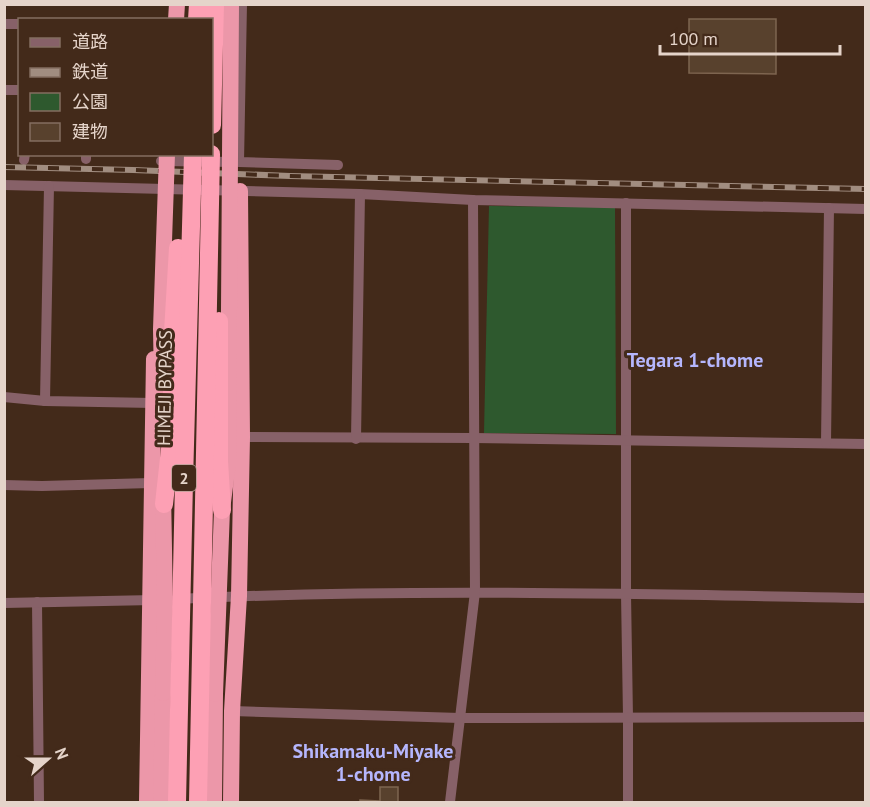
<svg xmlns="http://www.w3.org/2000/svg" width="870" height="807" font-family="'PT Sans','Noto Sans JP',sans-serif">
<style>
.green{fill:#2e592e}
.building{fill:#58412d;stroke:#7e6550;stroke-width:1.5}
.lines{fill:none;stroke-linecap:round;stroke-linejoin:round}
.minor{stroke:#876168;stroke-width:10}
.trunk{stroke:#ec97a9;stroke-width:16}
.motorway{stroke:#fda0b4;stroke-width:18}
.rail-casing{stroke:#a18d80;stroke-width:6}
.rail{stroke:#432a1a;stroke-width:4;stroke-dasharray:11;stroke-linecap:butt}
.trunk-bridge{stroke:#ec97a9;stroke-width:16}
.motorway-bridge{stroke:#fda0b4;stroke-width:18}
.labels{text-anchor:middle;stroke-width:6;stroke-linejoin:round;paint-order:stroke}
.shield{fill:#432a1a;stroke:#b4a195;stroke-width:1.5}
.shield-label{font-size:16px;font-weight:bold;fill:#e5d4ca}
.street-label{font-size:18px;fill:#e5d4ca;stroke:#432a1a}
.neighbourhood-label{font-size:20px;font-weight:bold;fill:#b5b6fd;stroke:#432a1a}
</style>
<rect width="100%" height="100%" fill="#432a1a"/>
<!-- green -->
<path class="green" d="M489 206 615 207 616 434 484 433Z"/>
<!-- building -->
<g class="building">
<path d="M689 19H776V74L689 73Z"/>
<path d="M380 787H398V802H360V800L380 801Z"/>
</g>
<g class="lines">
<!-- minor -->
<g class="minor">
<path d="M242 4 239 162 338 165"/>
<path d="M4 24H20"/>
<path d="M4 90H20"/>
<path d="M86 154V159"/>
<path d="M24 160 25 154"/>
<path d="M161 161 235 162"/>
<path d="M4 185 360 194 473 200 866 209"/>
<path d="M626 203V594L628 717V802"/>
<path d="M4 397 45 401 153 403"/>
<path d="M45 401 49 186"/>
<path d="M237 437 473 438 866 444"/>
<path d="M356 439 360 194"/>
<path d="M826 443 829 208"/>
<path d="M4 485 42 486 151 483"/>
<path d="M176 599C406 588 636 594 866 598"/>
<path d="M37 602 39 802"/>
<path d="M4 603 154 600"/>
<path d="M232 711 460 718 866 717"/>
<path d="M450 802 475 592 473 200"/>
</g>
<!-- trunk -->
<g class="trunk">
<path d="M176 20 177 4"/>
<path d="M147 802 154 359"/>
<path d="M161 802 163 693"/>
<path d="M214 802 215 694"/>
<path d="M231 802 232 711 239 596 242 437 240 191"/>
</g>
<!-- motorway -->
<path class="motorway" d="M197 20 198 4"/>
<!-- rail casing -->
<g class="rail-casing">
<path id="rail" d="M4 167 133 170 290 176 866 189"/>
</g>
<!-- rail -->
<use href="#rail" class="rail"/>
<!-- trunk-bridge -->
<g class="trunk-bridge">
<path d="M163 438 161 329 167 154"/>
<path d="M163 693 165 607 163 491"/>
<path d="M215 694 222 510 228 463 231 4"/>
</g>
<!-- motorway-bridge -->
<g class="motorway-bridge">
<path d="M212 125 215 4"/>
<path d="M219 321V461L222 510"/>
<path d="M164 504 171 440 173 332 178 248"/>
<path d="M177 802 184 481 193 154"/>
<path d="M198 802 211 154"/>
</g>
</g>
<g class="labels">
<!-- shield labels -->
<rect class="shield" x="172" y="465" width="24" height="26" rx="4.5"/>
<g class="shield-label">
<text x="184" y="484">2</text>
</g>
<!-- street labels -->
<g class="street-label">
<text transform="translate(165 388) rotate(-89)" y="6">HIMEJI BYPASS</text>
</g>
<!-- neighbourhood labels -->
<g class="neighbourhood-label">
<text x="695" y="367">Tegara 1-chome</text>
<text x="373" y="758">Shikamaku-Miyake<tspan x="373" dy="23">1-chome</tspan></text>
</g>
</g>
<!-- border -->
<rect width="870" height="807" fill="none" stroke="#e5d4ca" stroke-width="12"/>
<!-- legend -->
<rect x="18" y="18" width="195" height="138" fill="#432a1a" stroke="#846e60" stroke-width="1.5"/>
<rect x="30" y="38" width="30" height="9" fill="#876168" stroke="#846e60" stroke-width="1.5"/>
<text x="72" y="48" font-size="18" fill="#e5d4ca">道路</text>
<rect x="30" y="68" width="30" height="9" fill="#a18d80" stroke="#846e60" stroke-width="1.5"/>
<text x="72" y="78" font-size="18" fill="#e5d4ca">鉄道</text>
<rect x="30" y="93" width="30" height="18" fill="#2e592e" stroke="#846e60" stroke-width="1.5"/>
<text x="72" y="108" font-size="18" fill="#e5d4ca">公園</text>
<rect x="30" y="123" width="30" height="18" fill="#58412d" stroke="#846e60" stroke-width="1.5"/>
<text x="72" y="138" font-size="18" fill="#e5d4ca">建物</text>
<!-- north arrow -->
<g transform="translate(48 759) rotate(69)" stroke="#432a1a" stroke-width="4.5" paint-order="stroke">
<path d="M0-4.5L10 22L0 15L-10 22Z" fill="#e5d4ca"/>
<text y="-9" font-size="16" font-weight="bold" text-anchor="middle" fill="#e5d4ca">N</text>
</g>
<!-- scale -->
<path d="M660 45v9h180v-9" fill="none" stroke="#e5d4ca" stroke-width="3"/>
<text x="669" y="45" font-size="18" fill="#e5d4ca" stroke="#432a1a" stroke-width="4.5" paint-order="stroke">100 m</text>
</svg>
